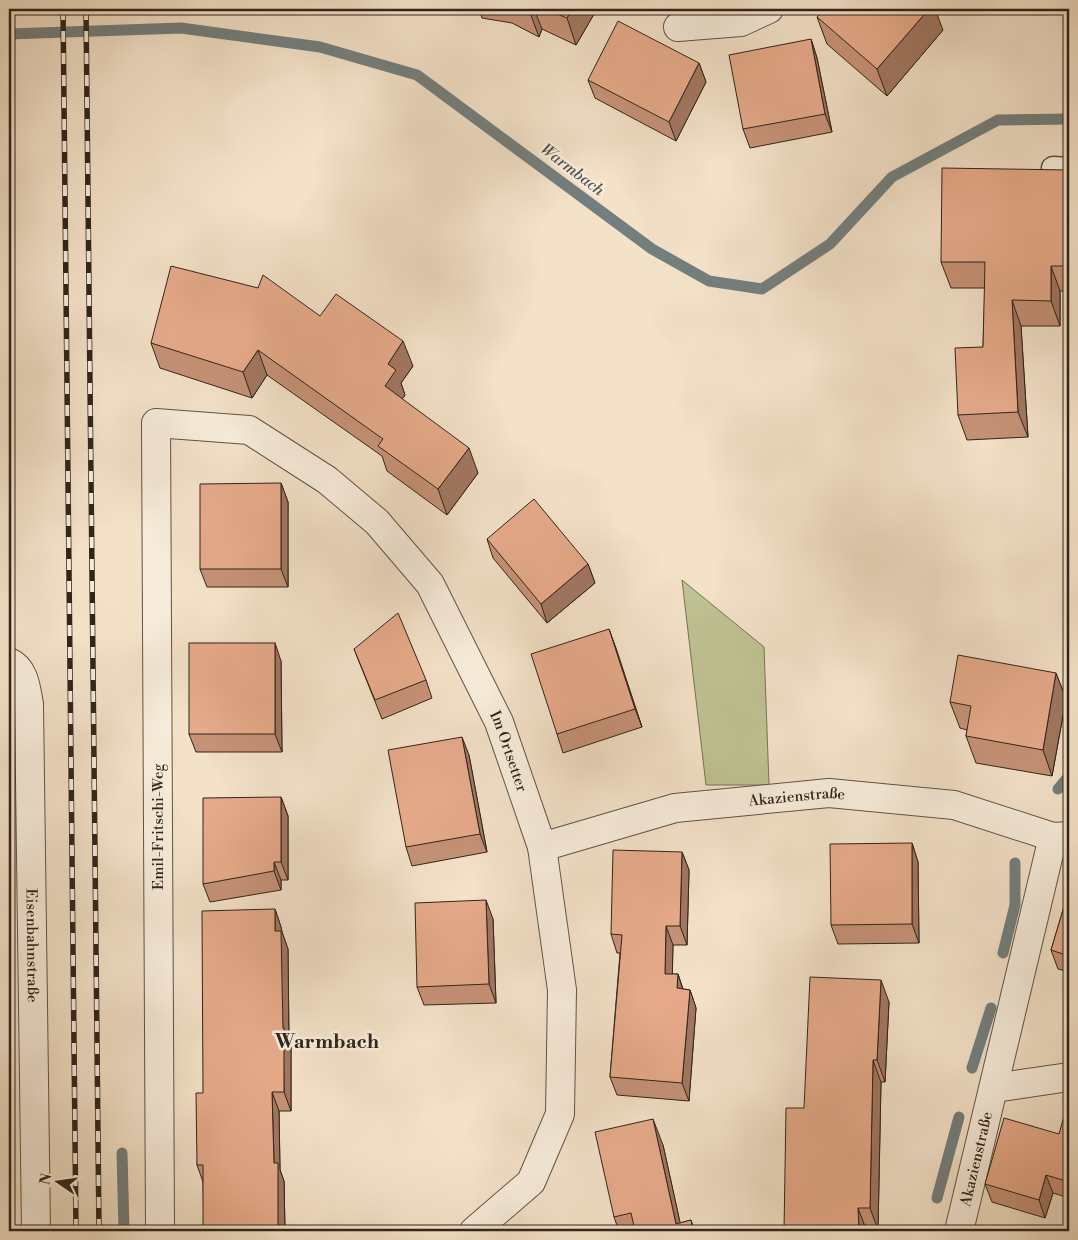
<svg xmlns="http://www.w3.org/2000/svg" width="1078" height="1240" font-family="'Libre Bodoni',serif">
<style>
.green{fill:#bfc293;stroke:#787357}
.lines{fill:none;stroke-linecap:round;stroke-linejoin:round}
.stream{stroke:#737f7e;stroke-width:11}
.service-casing{stroke:#615346;stroke-width:25}
.minor-casing{stroke:#615346;stroke-width:30}
.service{stroke:#f7ecdb;stroke-width:22}
.minor{stroke:#f7ecdb;stroke-width:28}
.rail-casing{stroke:#30241b;stroke-width:5.5}
.rail{stroke:#f7ecdb;stroke-width:4;stroke-dasharray:11;stroke-linecap:butt}
.wall{fill:#c69277;stroke:#30241b}
.shaded-wall{fill:#a17761;stroke:#30241b}
.building{fill:#e6aa8a;stroke:#30241b}
.labels{text-anchor:middle;stroke-width:5;stroke-linejoin:round;paint-order:stroke}
.street-label{font-size:15px;fill:#30241b;stroke:#f7ecdb}
.water-label{font-size:16px;font-style:italic;fill:#52514d;stroke:#f7ecdb}
.district-label{font-size:20px;font-weight:bold;fill:#30241b;stroke:#f7ecdb}
</style>
<rect width="100%" height="100%" fill="#f3e1c8"/>
<filter id="stains"><feTurbulence type="fractalNoise" baseFrequency=".004" numOctaves="4"/><feColorMatrix values="0 0 0 0 .2 0 0 0 0 .09 0 0 0 0 .02 0 0 0 .5 -.17"/></filter>
<radialGradient id="worn" r=".72"><stop offset=".6" stop-color="#630" stop-opacity="0"/><stop offset="1" stop-color="#630" stop-opacity=".3"/></radialGradient>
<!-- green -->
<path class="green" d="M682 580 764 647 769 785H706Z"/>
<g class="lines">
<!-- stream -->
<g class="stream">
<path d="M9 34 181 28 320 47 417 75 652 249 709 281 762 289 830 244 892 177 998 120 1069 119"/>
<path d="M1058 789 1069 776"/>
<path d="M1003 953 1015 905V863"/>
<path d="M972 1068 991 1008"/>
<path d="M122 1153 124 1231"/>
<path d="M937 1198 959 1117"/>
</g>
<!-- service casing -->
<g class="service-casing">
<path id="service" d="M1053 168 1069 169"/>
</g>
<!-- minor casing -->
<g class="minor-casing">
<g id="minor">
<path d="M678 27 741 22 769 9"/>
<path id="s1" d="M9 662C25 669 26 689 29 704L36 1231"/>
<path id="s2" d="M542 847 675 808 829 793 954 805 1053 837 1069 836"/>
<path d="M994 1088 1069 1077"/>
<path id="s3" d="M160 1231 156 423 249 430 327 480 377 522 430 584 499 722 542 847 562 990 560 1114 531 1182 474 1231"/>
<path id="s4" d="M959 1231 1053 837"/>
</g>
</g>
<!-- service -->
<use href="#service" class="service"/>
<!-- minor -->
<use href="#minor" class="minor"/>
<!-- rail casing -->
<g class="rail-casing">
<g id="rail">
<path d="M63 9 76 1231"/>
<path d="M86 9 99 1231"/>
</g>
</g>
<!-- rail -->
<use href="#rail" class="rail"/>
</g>
<!-- wall -->
<g class="wall">
<path d="M479 9H597L576 45 542 29 539 37 512 23 482 18Z"/>
<path d="M817 17 943 30 887 96 827 44Z"/>
<path d="M811 39 817 58 832 132 750 148 743 129Z"/>
<path d="M699 63 706 82 676 141 595 98 588 80Z"/>
<path d="M1069 170V291H1060V326H1021L1028 437 967 440 958 415 983 347 985 288H951L941 262Z"/>
<path d="M320 316 413 366 401 383 405 395 402 399 478 473 447 515 387 471 382 456 267 375 252 398 160 368 151 343Z"/>
<path d="M281 483 288 502V587H207L200 569Z"/>
<path d="M487 539 588 564 595 583 547 623 493 558Z"/>
<path d="M609 629 642 727 563 753 557 734Z"/>
<path d="M354 649 426 680 432 698 382 719Z"/>
<path d="M281 661 282 752H196L189 734Z"/>
<path d="M1056 673 1066 699 1052 776 976 763 966 736 967 730 960 728 950 702Z"/>
<path d="M469 755 487 852 412 866 406 847Z"/>
<path d="M281 797 288 816V880H281V890L210 902 203 884Z"/>
<path d="M912 843 918 862 919 943 838 944 831 925Z"/>
<path d="M682 852 689 870 687 945H673L672 974H678L683 989 690 990 696 1008 689 1101 617 1095 610 1077 620 953H617L611 934Z"/>
<path d="M1069 890V972L1058 969 1051 950Z"/>
<path d="M275 909 281 927 282 932 288 949 289 1043 291 1047V1111H279L280 1170 284 1181 285 1231H204L203 1182 197 1165 203 1093Z"/>
<path d="M493 919 496 1003 424 1005 417 987Z"/>
<path d="M889 1002 885 1082H881L878 1230 866 1229V1231H784L804 1108Z"/>
<path d="M1069 1110V1198L1053 1193 1045 1218 992 1202 985 1184 1059 1134Z"/>
<path d="M663 1145 680 1223 691 1220 695 1231H619L614 1217Z"/>
</g>
<!-- shaded-wall -->
<g class="shaded-wall">
<path d="M530 9H534L542 29 539 37 529 10Z"/>
<path d="M572 9H597L576 45 567 18Z"/>
<path d="M929 9H935L943 30 887 96 877 69Z"/>
<path d="M811 39 817 58 832 132 825 114Z"/>
<path d="M699 63 706 82 676 141 669 122Z"/>
<path d="M1051 266 1060 291V326L1051 301Z"/>
<path d="M1012 300 1021 326 1028 437 1018 412Z"/>
<path d="M403 341 413 366 401 383 405 395 394 411 385 386 388 364Z"/>
<path d="M258 350 267 375 252 398 243 372Z"/>
<path d="M469 448 478 473 447 515 438 489Z"/>
<path d="M281 483 288 502V587L281 569Z"/>
<path d="M588 564 595 583 547 623 541 604Z"/>
<path d="M609 629 616 648 642 727 635 709Z"/>
<path d="M275 643 281 661 282 752 275 734Z"/>
<path d="M1056 673 1066 699 1052 776 1043 750Z"/>
<path d="M462 737 469 755 487 852 480 834Z"/>
<path d="M281 797 288 816V880L281 862Z"/>
<path d="M912 843 918 862 919 943 912 924Z"/>
<path d="M682 852 689 870 687 945 680 926Z"/>
<path d="M274 862 281 880V890L274 871Z"/>
<path d="M486 900 493 919 496 1003 489 984Z"/>
<path d="M275 909 281 927 282 932 288 949 289 1043 291 1047V1111L284 1092 283 1028 275 931Z"/>
<path d="M666 926 673 945 672 992 665 974Z"/>
<path d="M678 974 684 993 677 988Z"/>
<path d="M881 980 889 1002 885 1082 877 1060Z"/>
<path d="M690 990 696 1008 689 1101 682 1083Z"/>
<path d="M873 1060 881 1082 878 1230 870 1208Z"/>
<path d="M272 1092 279 1111 280 1170 284 1181 285 1231H278V1230L274 1163Z"/>
<path d="M653 1119 663 1145 682 1231 676 1224Z"/>
<path d="M1046 1175 1053 1193 1045 1218 1039 1200Z"/>
<path d="M858 1208 866 1229V1231H859Z"/>
</g>
<!-- building -->
<g class="building">
<path d="M545 9H572L567 18Z"/>
<path d="M824 9H929L877 69 817 17Z"/>
<path d="M618 21 699 63 669 122 588 80Z"/>
<path d="M811 39 825 114 743 129 729 55Z"/>
<path d="M942 168 1069 170V266H1051V301L1012 300 1018 412 958 415 955 348 983 347 985 262H941Z"/>
<path d="M171 266 258 288 263 275 320 316 336 294 403 341 388 364 396 370 385 386 469 448 438 489 378 446 383 439 258 350 243 372 151 343Z"/>
<path d="M281 483V569H200V484Z"/>
<path d="M534 499 588 564 541 604 487 539Z"/>
<path d="M398 613 426 680 375 700 354 649Z"/>
<path d="M609 629 635 709 557 734 531 654Z"/>
<rect x="189" y="643" width="86" height="91"/>
<path d="M958 655 1056 673 1043 750 966 736 971 706 950 702Z"/>
<path d="M462 737 480 834 406 847 388 750Z"/>
<path d="M281 797V862H274V871L203 884V798Z"/>
<path d="M912 843V924L831 925 830 844Z"/>
<path d="M613 850 682 852 680 926H666L665 974H678L677 988 690 990 682 1083 610 1077 622 935 611 934Z"/>
<path d="M1069 890V956L1051 950Z"/>
<path d="M486 900 489 984 417 987 415 903Z"/>
<path d="M275 909V931H281L283 1028H284V1092H272L274 1163H278V1230H203V1165H197L196 1093H203L202 911Z"/>
<path d="M810 977 881 980 877 1060H873L870 1208H858L859 1231H784L786 1108H804Z"/>
<path d="M1066 1109 1069 1110V1182L1046 1175 1039 1200 985 1184 1004 1118 1059 1134Z"/>
<path d="M653 1119 676 1224 691 1220 693 1231H635L631 1213 614 1217 595 1132Z"/>
</g>
<g class="labels">
<!-- street labels -->
<g class="street-label">
<text dy="5" stroke="none"><textPath href="#s3" startOffset="1326">Im Ortsetter</textPath></text>
<text dy="5" stroke="none"><textPath href="#s2" startOffset="261">Akazienstraße</textPath></text>
<text transform="translate(158 827) rotate(-90)" y="5">Emil-Fritschi-Weg</text>
<text dy="5" stroke="none"><textPath href="#s1" startOffset="290">Eisenbahnstraße</textPath></text>
<text dy="5" stroke="none"><textPath href="#s4" startOffset="74">Akazienstraße</textPath></text>
</g>
<!-- water labels -->
<g class="water-label">
<text transform="translate(573 169) rotate(37)" y="6">Warmbach</text>
</g>
<!-- district labels -->
<g class="district-label">
<text x="327" y="1048">Warmbach</text>
</g>
</g>
<!-- margin -->
<rect width="1078" height="1240" fill="none" stroke="#f3e1c8" stroke-width="30"/>
<rect x="10" y="10" width="1058" height="1220" fill="none" stroke="#30241b" stroke-width="2.5"/>
<rect x="15" y="15" width="1048" height="1210" fill="none" stroke="#30241b"/>
<!-- north arrow -->
<g transform="translate(58 1182) rotate(283)" stroke="#f7ecdb" stroke-width="4" paint-order="stroke">
<path d="M0-4L9 19L0 12L-9 19Z" fill="#30241b"/>
<text y="-8" font-size="14" font-weight="bold" text-anchor="middle" fill="#30241b">N</text>
</g>
<rect width="100%" height="100%" filter="url(#stains)"/>
<rect width="100%" height="100%" fill="url(#worn)"/>
</svg>
